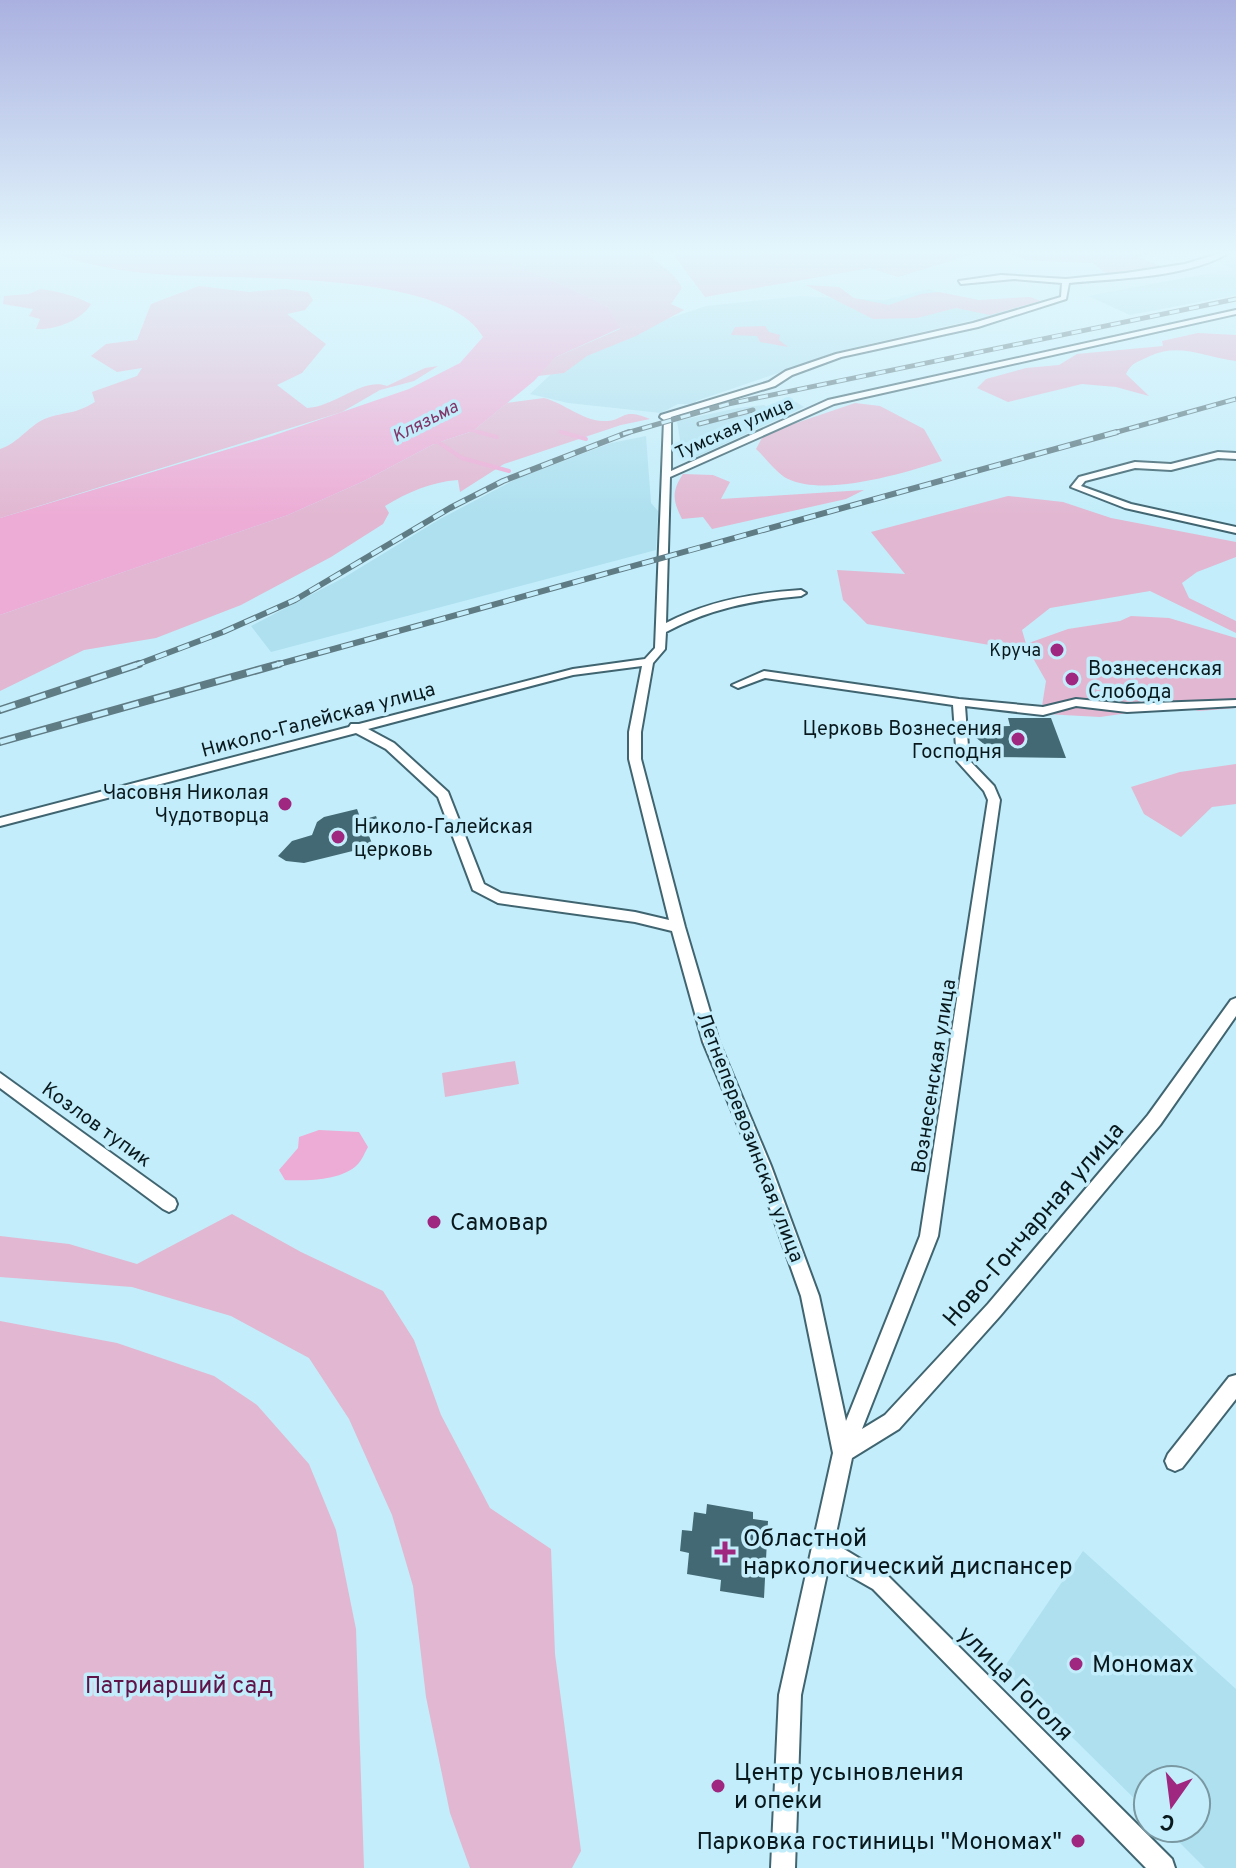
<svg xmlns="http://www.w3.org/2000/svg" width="1236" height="1868" font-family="Overpass,sans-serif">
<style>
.built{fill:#aee0ef}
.green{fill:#e2b7d1}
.water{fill:#edacd5}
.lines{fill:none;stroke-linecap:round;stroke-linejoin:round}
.stream-far1{stroke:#edacd5;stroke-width:3}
.stream{stroke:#edacd5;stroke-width:4}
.building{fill:#436974}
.street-casing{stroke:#406571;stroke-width:4}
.street{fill:#fff;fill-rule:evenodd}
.rail-far2-casing{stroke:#5f7b84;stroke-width:5}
.rail-far1-casing{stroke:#5f7b84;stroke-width:6}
.rail-casing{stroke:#5f7b84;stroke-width:8}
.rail-far2{stroke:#c3edfa;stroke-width:3;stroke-dasharray:10;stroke-linecap:butt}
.rail-far1{stroke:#c3edfa;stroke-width:4;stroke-dasharray:12;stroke-linecap:butt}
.rail{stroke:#c3edfa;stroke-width:5;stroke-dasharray:16;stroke-linecap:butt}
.poi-dot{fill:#a0277f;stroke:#c3edfa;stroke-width:3}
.labels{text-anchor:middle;stroke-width:7;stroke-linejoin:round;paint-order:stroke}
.far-water-label{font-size:18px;font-style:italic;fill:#82366a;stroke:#c3edfa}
.far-street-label{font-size:18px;fill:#09191e;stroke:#c3edfa}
.far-poi-label{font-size:18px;fill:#09191e;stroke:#c3edfa;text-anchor:end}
.poi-label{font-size:20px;fill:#09191e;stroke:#c3edfa;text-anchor:start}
.street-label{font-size:20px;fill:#09191e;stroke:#c3edfa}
.near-poi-label{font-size:24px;fill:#09191e;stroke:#c3edfa;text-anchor:start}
.near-street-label{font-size:24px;fill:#09191e;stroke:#c3edfa}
.near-park-label{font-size:24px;fill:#5f154a;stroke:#c3edfa}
</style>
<rect width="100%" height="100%" fill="#c3edfa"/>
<!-- built -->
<g class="built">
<path d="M1229 254H1236V295L1130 315 1088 296 1233 269 1214 260Z"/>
<path d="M928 289 1007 312 848 349 696 401 695 404H678L661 413 568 403 530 394 566 360 632 331 706 306 799 296 884 300Z"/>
<path d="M796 402 804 407 694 458H683L677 421 738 408 764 405 770 409Z"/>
<path d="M646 436 651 503 658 511 656 550 271 652 251 626 345 577 440 519 518 478 611 443Z"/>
<path d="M1083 1551 1236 1689V1868H1205L1165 1828H1196V1780H1148V1812L1003 1669Z"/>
</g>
<!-- green -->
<g class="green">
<path d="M457 254H648C661 267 674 271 682 288L671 304 684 310 636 336 587 356 564 373 538 376 556 357 620 329 608 307 563 285 506 262Z"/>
<path d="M673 254H973L898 277 870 268 705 297Z"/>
<path d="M1011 254H1149L1138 257 1162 267 1107 274 1093 263 1028 260Z"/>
<path d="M806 285 839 287 854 298 889 305 921 294 939 292 979 300 1030 297 1041 301 990 315 956 308 917 318 873 319Z"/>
<path d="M199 286 249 292 284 289 308 292 313 300 305 310 287 314 326 344 302 373 277 385 307 408C335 407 363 377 387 386L425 368 438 366 414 381 380 390 342 412 0 518V449C19 443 30 424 47 418 68 411 73 415 95 402L92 392 137 376 142 368 117 372 91 356 106 344 137 340 151 304Z"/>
<path d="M40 289C57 291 76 296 91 304 81 321 55 330 36 329L40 319 29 316 33 309 3 304 4 296 29 294Z"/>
<path d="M765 326 769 332 780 335 779 340 788 347 760 342 757 336 731 335 735 327Z"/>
<path d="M1198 333 1236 335V361C1205 358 1181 342 1150 356 1138 362 1132 362 1126 374L1149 396 1116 387 1082 384 1008 402 977 388 986 379 1026 368 1059 365 1077 354 1163 346 1162 341Z"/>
<path d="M544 398C564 403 581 420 603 421 625 422 620 406 650 419L621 425 504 464 460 492 458 480C431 482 408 492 385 506L389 513 383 524 331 557 241 605 156 638 84 650 0 691V615L288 515 364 481 434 444 473 431 507 403Z"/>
<path d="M855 403 880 406 924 429 942 461C904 473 826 497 788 479 777 474 766 458 756 449L764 434Z"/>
<path d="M683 474 713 475 730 482 721 499 864 490 846 499 712 529 703 517 682 519C673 501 671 492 683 474Z"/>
<path d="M1008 496 1063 502 1111 518 1236 542V557L1197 572 1182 583 1189 598 1236 621V633L1150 591 1050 608 1022 630 1026 644 1068 629 1120 621 1131 616 1169 618 1236 638V708L1199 711 1177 706 1100 717 1045 714 1042 706 1046 681 1025 644 1007 648 867 624 843 600 837 570 905 574 871 532Z"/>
<path d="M1236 764V804L1212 807 1181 837 1144 814 1131 787 1180 772Z"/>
<path d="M515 1061 519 1084 445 1097 442 1073Z"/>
<path d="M232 1214 301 1252 383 1291 414 1340 441 1415 490 1508 551 1549 555 1654 581 1851 572 1868H470L450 1813 426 1697 413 1586 392 1515 349 1419 309 1358 231 1316 132 1287 0 1277V1236L69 1244 137 1264Z"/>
<path d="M0 1321 117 1343 214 1376 257 1405 309 1464 336 1530 356 1629 364 1868H0Z"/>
</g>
<!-- water -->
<g class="water">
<path d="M57 254H457L506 262 563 285 608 307 620 328 556 357 534 381 473 431 434 444 364 481 288 515 0 615V518L272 436 409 389 460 363 483 337C447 270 241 280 170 275 135 273 91 267 57 254Z"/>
<path d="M319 1130 359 1132 368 1147C365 1152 362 1160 358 1164 342 1181 306 1181 285 1180L279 1170 298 1148 299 1137Z"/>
</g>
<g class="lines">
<!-- stream-far1 -->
<g class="stream-far1">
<path d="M466 429 486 434"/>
<path d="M561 432 568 434"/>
</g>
<!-- stream -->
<g class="stream">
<path d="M478 432 497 437"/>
<path d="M561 432 586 439"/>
<path d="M432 442H438L462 458 509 471"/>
</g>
</g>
<!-- building -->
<g class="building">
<path d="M1008 718H1051L1066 758 990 757 985 745 974 736 976 730 979 727 1010 726Z"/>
<path d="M357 809 361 820 376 816 382 832 369 836 373 846 304 863 286 861 278 856 292 841 312 835 317 822 324 817Z"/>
<path d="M707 1504 753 1512V1519L768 1521 764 1598 720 1591 721 1580 687 1574 689 1553 680 1551 682 1530 692 1531 694 1512 706 1514Z"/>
</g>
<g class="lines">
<!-- street casing -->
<g class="street-casing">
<g id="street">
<path d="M1218 254H1227C1184 278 1118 278 1069 283L1066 299 978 327 841 357 792 375 775 386 671 417V471L828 400 1236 310V314L834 404 670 477 666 623C708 601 754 593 801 590L806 593 801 596C753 600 709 609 666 632L665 649 653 663 641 732V759L685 927 719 1042 771 1166 819 1296 846 1421 920 1236 988 800 984 791 957 761 953 705 765 678 738 688 732 685 764 671 959 699 1043 707 1076 699 1127 704 1236 700V706L1127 712 1076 706 1043 715 965 706 969 760 994 786 1000 800 938 1236 862 1429 885 1415 988 1304 1148 1115 1231 1000 1236 998V1016L1160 1125 1000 1316 899 1429 852 1458 834 1543 887 1575 1172 1859 1175 1868H1146L873 1589 829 1564 801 1695 795 1868H771L779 1695 833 1453 801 1296 755 1166 703 1042 672 931 635 922 498 903 473 890 438 797 386 749 356 733 0 826V818L349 727 351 724H359L573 669 645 659 655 648 664 420 660 417 661 415 769 382 786 371 836 354 973 323 1061 297 1062 283 1014 279 961 284 959 281 1001 275 1066 279 1126 273 1185 264ZM642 666 629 732V759L669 920 635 912 501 893 484 884 448 792 394 743 368 729 573 675Z"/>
<path d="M1218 452 1236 453V459L1218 458 1171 470 1135 468 1085 481 1081 486 1131 504 1236 527V533L1125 508 1071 487 1079 477 1135 462 1171 464Z"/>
<path d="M0 1073 175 1199 177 1204 175 1209 169 1212 163 1209 0 1088Z"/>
<path d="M1236 1375V1399L1182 1468 1175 1471 1168 1468 1165 1461 1168 1454 1229 1377Z"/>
</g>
</g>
<!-- street -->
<use href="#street" class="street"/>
<!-- rail-far2 casing -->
<g class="rail-far2-casing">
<g id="rail-far2">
<path d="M699 424 753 410"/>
<path d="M623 434 728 404 1236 299"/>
<path d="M1110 434 1236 399"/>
</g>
</g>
<!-- rail-far1 casing -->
<g class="rail-far1-casing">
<g id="rail-far1">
<path d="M133 666 223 632 295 600 450 508 503 481 629 432"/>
<path d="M272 666 1117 432"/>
</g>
</g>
<!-- rail casing -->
<g class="rail-casing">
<g id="rail">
<path d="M0 710 139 664"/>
<path d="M0 742 279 664"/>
</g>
</g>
<!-- rail-far2 -->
<use href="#rail-far2" class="rail-far2"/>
<!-- rail-far1 -->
<use href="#rail-far1" class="rail-far1"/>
<!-- rail -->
<use href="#rail" class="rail"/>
</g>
<!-- sky -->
<linearGradient id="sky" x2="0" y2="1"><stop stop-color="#aab1e0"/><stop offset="0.49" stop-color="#e4f7fd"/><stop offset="1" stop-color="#e4f7fd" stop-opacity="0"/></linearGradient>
<rect width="1236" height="516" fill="url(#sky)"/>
<!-- markers -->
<g class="poi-dot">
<circle cx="1057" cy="650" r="8"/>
<circle cx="1072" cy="679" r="8"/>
<circle cx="1018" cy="739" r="8"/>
<circle cx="285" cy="804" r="8"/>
<circle cx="338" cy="837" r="8"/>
<circle cx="434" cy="1222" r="8"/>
<path d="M721 1540h8v8h8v8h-8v8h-8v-8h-8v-8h8z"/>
<circle cx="1076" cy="1664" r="8"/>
<circle cx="718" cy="1786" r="8"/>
<circle cx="1078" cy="1841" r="8"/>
</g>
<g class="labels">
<!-- far-water labels -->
<g class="far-water-label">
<text transform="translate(425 421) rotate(-27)" y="6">Клязьма</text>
</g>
<!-- far-street labels -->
<g class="far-street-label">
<text transform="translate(734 428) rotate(-24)" y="6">Тумская улица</text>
</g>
<!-- far-poi labels -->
<g class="far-poi-label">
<text x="1041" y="656">Круча</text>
</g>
<!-- poi labels -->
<g class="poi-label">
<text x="1088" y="675">Вознесенская<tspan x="1088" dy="23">Слобода</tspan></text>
<text x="1002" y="735" text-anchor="end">Церковь Вознесения<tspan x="1002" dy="23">Господня</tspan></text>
<text x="269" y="799" text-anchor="end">Часовня Николая<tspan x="269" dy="23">Чудотворца</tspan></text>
<text x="354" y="833">Николо-Галейская<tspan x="354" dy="23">церковь</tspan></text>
</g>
<!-- street labels -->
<g class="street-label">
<text transform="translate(318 719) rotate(-15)" y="7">Николо-Галейская улица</text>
<text transform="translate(933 1076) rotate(-81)" y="7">Вознесенская улица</text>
<text transform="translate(97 1124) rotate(36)" y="7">Козлов тупик</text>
<text transform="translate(751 1137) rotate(69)" y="7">Летнеперевозинская улица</text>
</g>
<!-- near-poi labels -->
<g class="near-poi-label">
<text x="450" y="1230">Самовар</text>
<text x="743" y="1546">Областной<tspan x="743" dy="28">наркологический диспансер</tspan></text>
<text x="1092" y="1672">Мономах</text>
<text x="734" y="1780">Центр усыновления<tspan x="734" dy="28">и опеки</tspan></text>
<text x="1062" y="1849" text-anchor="end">Парковка гостиницы "Мономах"</text>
</g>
<!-- near-street labels -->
<g class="near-street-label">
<text transform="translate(1033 1224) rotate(-49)" y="8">Ново-Гончарная улица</text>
<text transform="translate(1016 1683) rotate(45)" y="8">улица Гоголя</text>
</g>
<!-- near-park labels -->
<g class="near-park-label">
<text x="179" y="1693">Патриарший сад</text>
</g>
</g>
<!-- north arrow -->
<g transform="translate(1172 1804) rotate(194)"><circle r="38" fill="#c3edfa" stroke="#7998a2" stroke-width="2"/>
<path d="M0-6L14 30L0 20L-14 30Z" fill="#a0277f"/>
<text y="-12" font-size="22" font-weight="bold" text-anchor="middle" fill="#09191e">С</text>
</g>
</svg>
